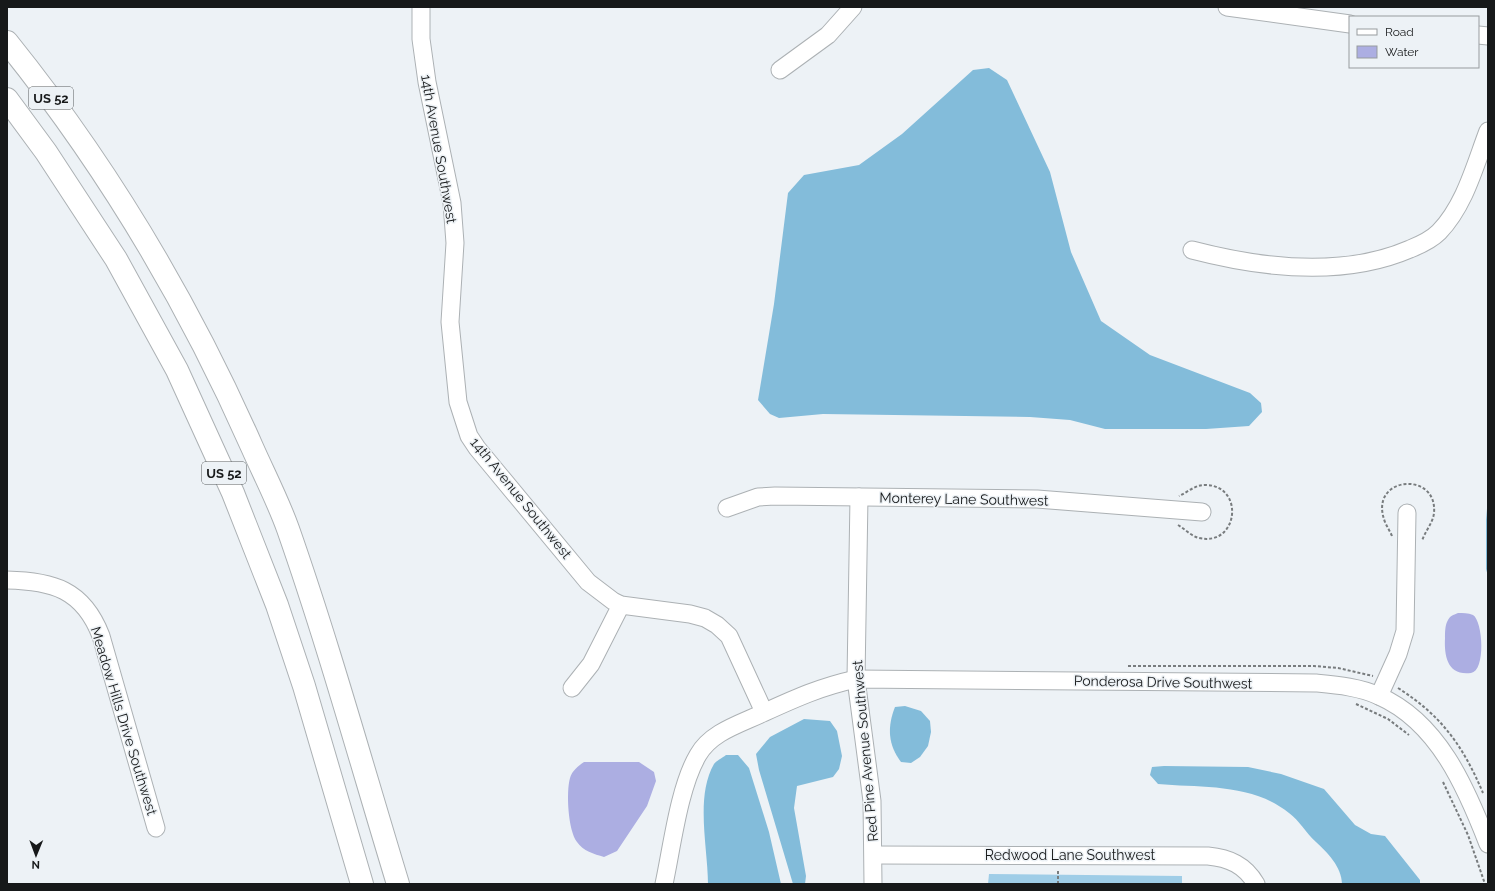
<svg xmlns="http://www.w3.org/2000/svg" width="1495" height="891" font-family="Raleway,sans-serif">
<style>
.green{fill:#9fcde7}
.forest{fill:#83bcda}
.water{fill:#acaee2}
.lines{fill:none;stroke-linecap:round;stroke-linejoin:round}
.minor-casing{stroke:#acb1b4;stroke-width:19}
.highway-casing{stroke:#acb1b4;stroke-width:24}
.path{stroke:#787c7e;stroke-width:2;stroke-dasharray:3 2;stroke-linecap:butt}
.minor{stroke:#fff;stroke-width:17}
.highway{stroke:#fff;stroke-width:22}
.labels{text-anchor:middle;stroke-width:3;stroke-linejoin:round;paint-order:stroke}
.shield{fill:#edf2f6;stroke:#575a5c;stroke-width:1}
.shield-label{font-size:13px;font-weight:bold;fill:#17191a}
.street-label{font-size:14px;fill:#17191a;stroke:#edf2f6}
</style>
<rect width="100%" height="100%" fill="#edf2f6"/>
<!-- green -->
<path class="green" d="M989 874 1182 876V884H988Z"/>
<!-- forest -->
<g class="forest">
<path d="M989 68 1007 80 1050 172 1071 252 1101 321 1150 355 1250 393 1261 403 1262 412 1249 426 1206 429H1105L1070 420 1030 417 823 414 779 418 770 414 758 400 774 304 788 193 804 175 859 165 902 134 973 70Z"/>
<path d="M1488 497V576L1486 569V520Z"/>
<path d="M905 706 921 711 930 721 931 732 928 746 920 757 911 763 901 762C888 745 887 727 895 707Z"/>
<path d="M804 719 830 721 837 731 842 756 839 769 833 777 797 786 794 808 806 876 805 884H793L759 770 756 754 770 737Z"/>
<path d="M726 755H738L749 768 769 832 781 884H708C708 848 695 797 714 764 716 761 722 758 726 755Z"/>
<path d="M1164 766 1248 767 1281 774 1324 789 1355 825 1371 834 1385 836 1420 880V884H1342C1342 867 1327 852 1316 842 1306 833 1299 820 1289 813 1252 783 1202 788 1158 784L1150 775 1152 767Z"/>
</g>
<!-- water -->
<g class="water">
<path d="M1458 613C1463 613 1468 613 1473 615 1483 621 1486 671 1471 673 1448 676 1444 657 1445 638 1445 632 1445 625 1448 620 1450 616 1453 615 1458 613Z"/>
<path d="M584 762H639L654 772 656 781 647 806 617 851 604 857C594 854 583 851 577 842 568 830 566 792 570 778 572 771 578 766 584 762Z"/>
</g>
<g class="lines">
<!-- minor casing -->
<g class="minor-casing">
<g id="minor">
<path d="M421 7V39L427 82 452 203 455 243 450 322 458 402 469 436 477 448 588 582 613 601 621 605 690 614 705 618 717 625 729 636 764 712"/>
<path d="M1227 7 1350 24"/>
<path d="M1478 35 1488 36"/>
<path d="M780 70 828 35 853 7"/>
<path d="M1192 250C1261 268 1343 278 1410 249 1420 245 1432 239 1439 232 1465 205 1475 165 1488 131"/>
<path d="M859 497 856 679 872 801 873 884"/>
<path d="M727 508 758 497 775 496 1037 499 1202 512"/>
<path d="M7 580C52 581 83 589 101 636L156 828"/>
<path d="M572 688 591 664 621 605"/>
<path d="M1379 696 1398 654 1405 631 1407 513"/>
<path d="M874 855 1208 856C1229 858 1245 865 1256 884"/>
<path d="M664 884C672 847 679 787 698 755 711 732 740 724 763 713 796 698 820 687 856 679L1316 683C1337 685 1360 687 1379 696 1438 722 1466 787 1488 844"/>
</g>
</g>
<!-- highway casing -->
<g class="highway-casing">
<g id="highway">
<path d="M7 42C106 165 188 302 252 447 264 474 278 501 288 529 329 646 362 766 398 884"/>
<path d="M7 99 46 152 116 259 177 370 233 493 277 605 304 686 362 884"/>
</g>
</g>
<!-- path -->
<g class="path">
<path d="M1178 525C1185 529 1191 536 1199 538 1238 547 1245 487 1207 485 1196 484 1188 492 1179 496"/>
<path d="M1392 536C1390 531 1387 527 1385 522 1367 476 1438 470 1434 513 1433 523 1425 531 1422 541"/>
<path d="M1128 666H1314L1338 668 1373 676"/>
<path d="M1398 688C1442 716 1463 746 1483 793"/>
<path d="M1356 704 1388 719 1409 735"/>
<path d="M1443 782 1468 835 1485 884"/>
<path d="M1058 884V870"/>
</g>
<!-- minor -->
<use href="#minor" class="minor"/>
<!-- highway -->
<use href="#highway" class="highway"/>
</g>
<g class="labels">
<!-- shield labels -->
<g class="shield">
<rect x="29" y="87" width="44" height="22" rx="3"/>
<rect x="202" y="462" width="44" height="22" rx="3"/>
</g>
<g class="shield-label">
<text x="51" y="103">US 52</text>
<text x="224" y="478">US 52</text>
</g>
<!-- street labels -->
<g class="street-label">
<text transform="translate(439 149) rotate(80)" y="5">14th Avenue Southwest</text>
<text transform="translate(521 498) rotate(51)" y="5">14th Avenue Southwest</text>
<text transform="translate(964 499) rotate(1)" y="5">Monterey Lane Southwest</text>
<text transform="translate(1163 682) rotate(1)" y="5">Ponderosa Drive Southwest</text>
<text transform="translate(124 721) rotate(73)" y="5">Meadow Hills Drive Southwest</text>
<text transform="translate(865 751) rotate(-95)" y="5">Red Pine Avenue Southwest</text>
<text x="1070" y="860">Redwood Lane Southwest</text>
</g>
</g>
<!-- border -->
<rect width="1495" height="891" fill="none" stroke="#17191a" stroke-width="16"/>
<!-- legend -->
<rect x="1349" y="16" width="130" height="52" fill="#edf2f6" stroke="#979b9e"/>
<rect x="1357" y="29" width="20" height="6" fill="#ffffff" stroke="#979b9e"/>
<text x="1385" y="36" font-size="12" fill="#17191a">Road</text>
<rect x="1357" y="46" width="20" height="12" fill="#acaee2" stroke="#979b9e"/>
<text x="1385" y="56" font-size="12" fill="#17191a">Water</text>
<!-- north arrow -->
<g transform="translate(36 855) rotate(181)" stroke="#edf2f6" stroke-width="3" paint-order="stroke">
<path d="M0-3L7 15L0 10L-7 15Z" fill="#17191a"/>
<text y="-6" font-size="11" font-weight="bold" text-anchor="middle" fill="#17191a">N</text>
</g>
</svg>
